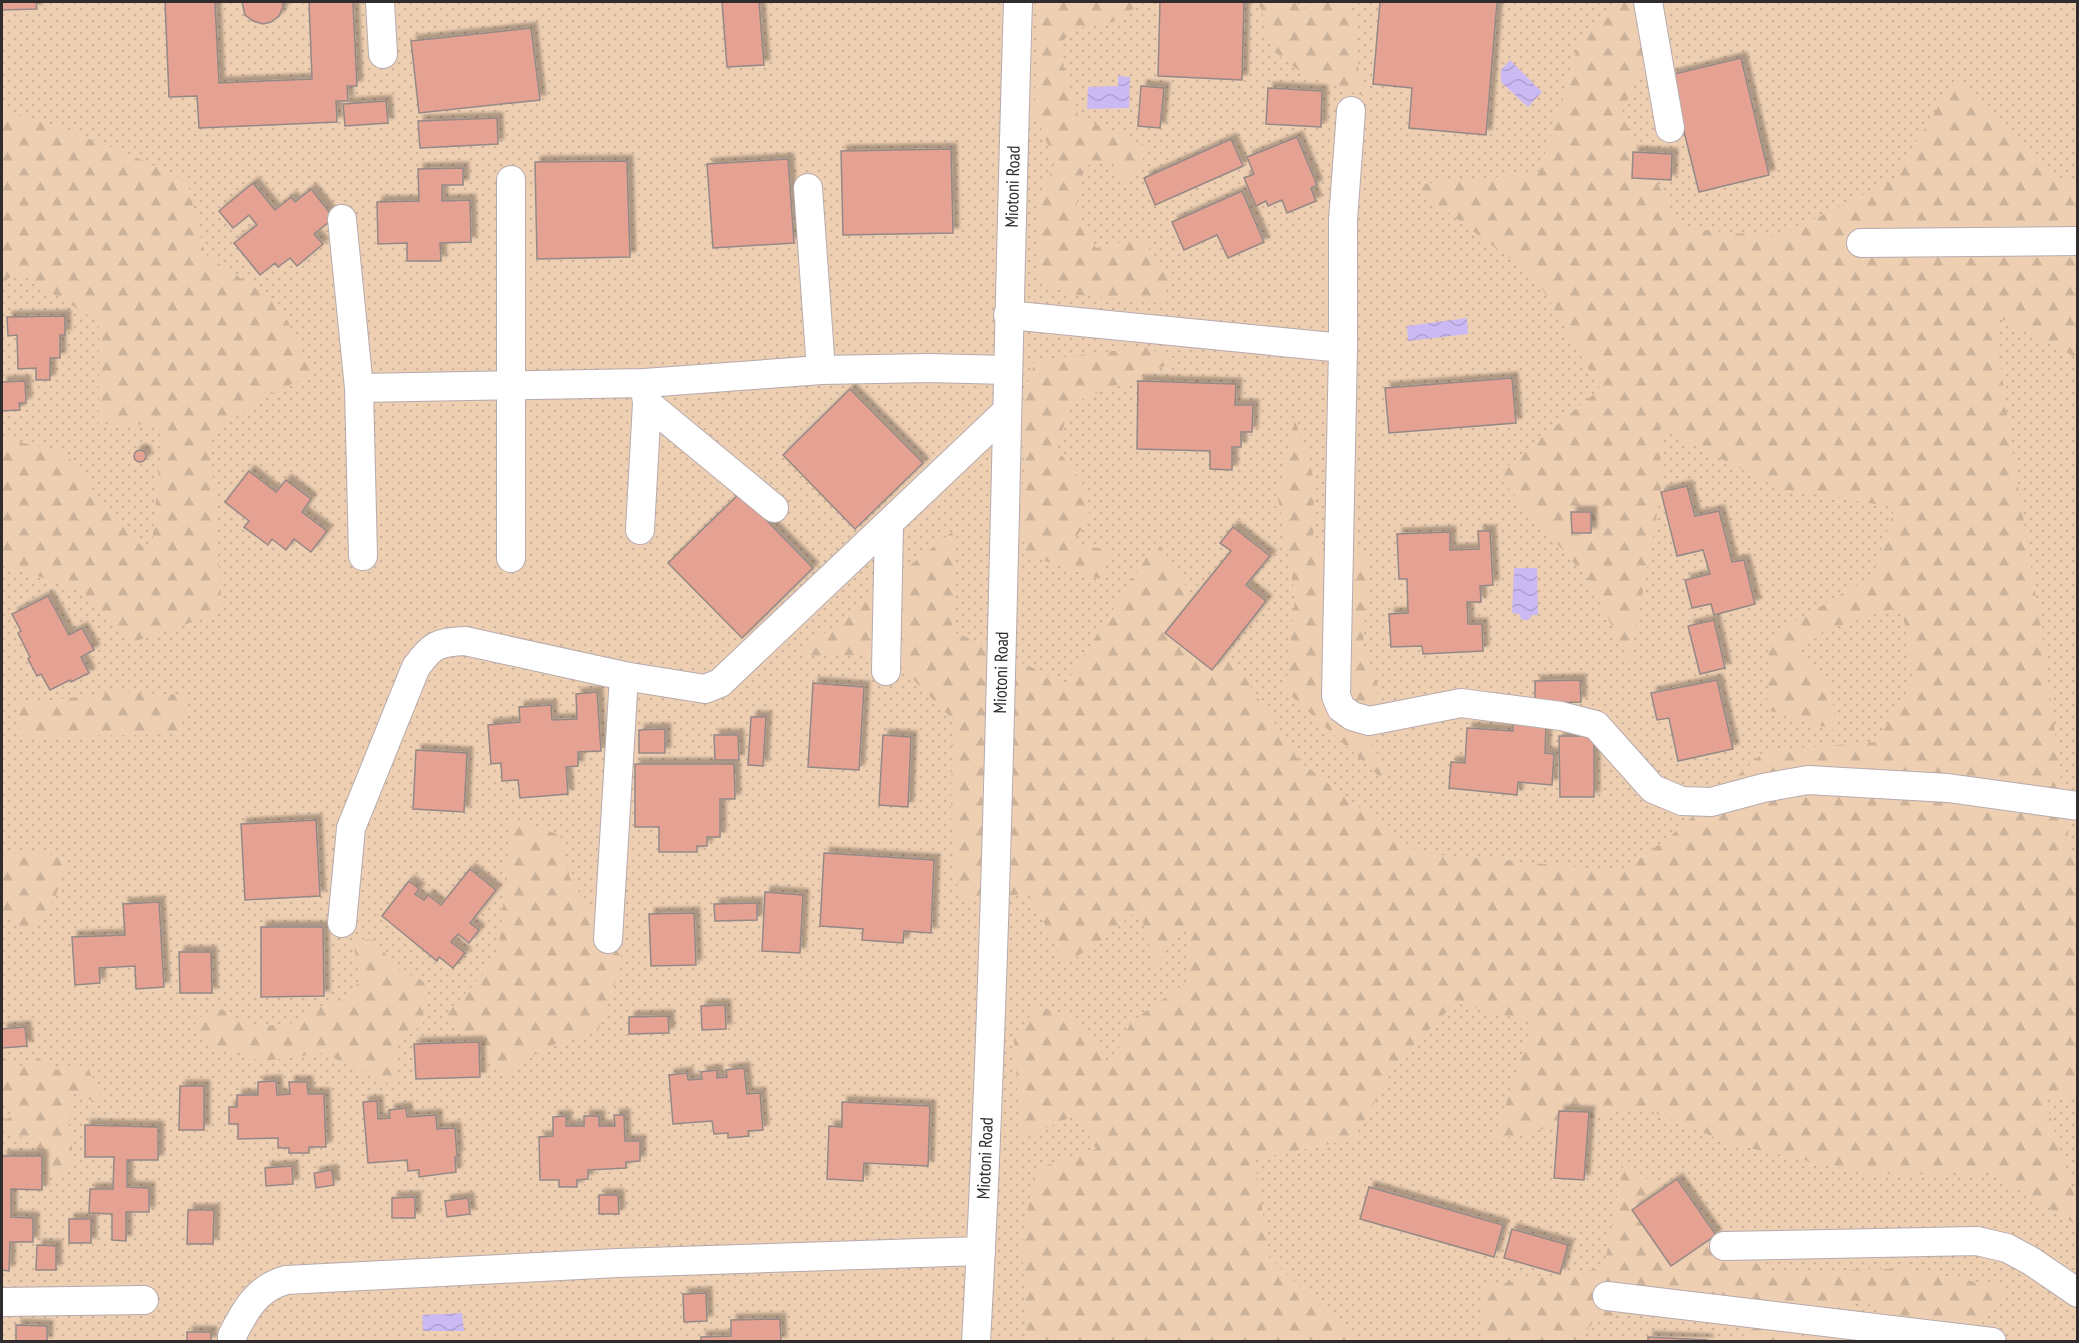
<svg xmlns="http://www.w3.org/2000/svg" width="2079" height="1343" font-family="'PT Sans Narrow',sans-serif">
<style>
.grass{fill:url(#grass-dots)}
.forest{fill:url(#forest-firs)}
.water{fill:url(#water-waves)}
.building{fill:#e5a293;stroke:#958986;stroke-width:1.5;filter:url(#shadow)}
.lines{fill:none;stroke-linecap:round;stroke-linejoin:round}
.minor-casing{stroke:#b7aaad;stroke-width:30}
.minor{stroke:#fff;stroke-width:28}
.labels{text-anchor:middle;stroke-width:4.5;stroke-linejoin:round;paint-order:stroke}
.street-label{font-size:18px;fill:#302b2c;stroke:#f4e6e9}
</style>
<defs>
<pattern id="grass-dots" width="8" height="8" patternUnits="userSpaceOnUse" patternTransform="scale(1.5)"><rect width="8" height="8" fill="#eecfb2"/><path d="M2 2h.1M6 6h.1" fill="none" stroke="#ccb299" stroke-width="1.8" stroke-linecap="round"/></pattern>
<pattern id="forest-firs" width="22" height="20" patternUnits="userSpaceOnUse" patternTransform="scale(1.5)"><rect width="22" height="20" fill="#eecfb2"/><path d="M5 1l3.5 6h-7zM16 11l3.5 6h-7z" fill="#ccb299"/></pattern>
<pattern id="water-waves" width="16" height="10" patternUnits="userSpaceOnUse" patternTransform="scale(1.5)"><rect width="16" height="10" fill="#cab9f3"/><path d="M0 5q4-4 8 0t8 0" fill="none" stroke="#ae9fd0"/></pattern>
<filter id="shadow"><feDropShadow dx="5.5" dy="-5.5" stdDeviation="1.5" flood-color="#0004"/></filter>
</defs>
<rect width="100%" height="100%" fill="#f4e6e9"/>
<!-- grass -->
<rect class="grass" x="2" y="2" width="2075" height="1339"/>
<!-- forest -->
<g class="forest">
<path d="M1040 2H1139L1138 6 1110 23 1075 28 1061 43 1064 69 1078 116 1150 148 1124 187 1113 163 1085 165 1076 207 1096 248 1140 238 1172 276 1162 303 1077 295 1039 283 1037 205 1055 162 1034 111Z"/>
<path d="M1257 2H1294L1303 10 1313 2H1350L1355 17 1358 67 1368 98 1302 73 1272 50 1262 11Z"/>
<path d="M1618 2H1672L1621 114 1681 228 1778 237 1893 180 1957 76 2063 181 2077 185V358L1995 315 2008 424 2043 641 2071 856H2077V1098L2044 1096 2077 1204V1225L1994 1175 1867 1174 1731 1144 1640 1107 1494 1140 1533 1022 1455 1003 1397 1062 1354 1139 1255 1159 1269 1257 1355 1341H1027L1022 1242 1035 1169 1096 1149 1077 1114 1021 1140 1014 1039 1038 1005 1080 1022 1110 1065 1131 1022 1187 982 1188 922 1155 966 1139 908 1107 937 1065 964 1029 893 959 902 951 821 952 719 889 655 796 656 957 528 952 631 1066 683 1157 541 1299 761 1419 853 1623 871 1673 834 1766 750 1877 742 1913 681 1902 606 1835 627 1793 651 1827 678 1839 731 1767 710 1769 637 1873 575 1895 507 1781 489 1660 428 1661 492 1630 662 1589 580 1497 475 1600 389 1537 279 1412 185 1539 173 1580 38Z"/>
<path d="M2 108 122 151 187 181 205 254 280 305 313 374 262 398 210 436 222 612 133 642 84 593 2 563V438L66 453 103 504 151 556 163 425 99 424V322L16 271 2 285Z"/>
<path d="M1144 347 1179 360 1070 404 1057 449 1082 482 1090 517 1070 546 1112 549 1100 579 1027 555 1020 522 1024 470 1021 407 1035 361Z"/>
<path d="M1295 420 1314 479 1313 542 1369 557 1363 644 1378 686 1373 745 1392 788 1286 691 1295 597 1278 497Z"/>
<path d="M116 692 186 695 181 734 22 737 16 705Z"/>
<path d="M511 818 560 835 570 878 623 960 598 1031 546 1047 505 1075 444 1017 498 958Z"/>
<path d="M41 851 67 861 55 899 28 932 2 916V858L3 855Z"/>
<path d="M353 939 375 940 396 968 425 982 423 1023 398 1045 394 1086 323 1053 264 1061 217 1050 193 1020 222 1009 251 1027 295 1023 313 1009 342 1000 360 981Z"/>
<path d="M36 1057 54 1070 87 1065 104 1105 72 1093 69 1125 74 1165 57 1183 32 1142 6 1130 2 1131V1121L17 1114 2 1100V1058H4L19 1070Z"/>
<path d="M1624 1161 1769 1273 1908 1268 2014 1290 1964 1341H1944L1862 1301 1804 1326 1800 1341H1747L1716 1286 1593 1322 1579 1341 1481 1342V1286L1604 1268Z"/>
</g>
<!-- water -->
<g class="water">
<path d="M1510 60 1542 92 1528 107 1501 82V70Z"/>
<path d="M1118 76 1130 77 1129 108 1087 109 1088 87 1118 86Z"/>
<path d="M1467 318 1468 334 1408 341 1407 326Z"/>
<path d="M1514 568H1537L1538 615H1532L1529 620H1522L1519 614 1512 613Z"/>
<path d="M462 1313 464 1331H423L422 1315Z"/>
</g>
<!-- building -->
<g class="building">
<path d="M2 2H36L37 9 2 10Z"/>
<path d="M165 2H215L219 83 312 79 309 2H353L357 86H347L348 101H336L337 122 199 128 197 96 169 97Z"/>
<path d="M242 2H283V7L279 16 271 22 263 24 253 21 245 15Z"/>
<path d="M722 2H759L764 65 727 67Z"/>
<path d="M1160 2H1244L1242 80 1158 76Z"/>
<path d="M1380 2H1497L1486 135 1409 128 1412 88 1373 84Z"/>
<path d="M531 28 540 100 419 113 411 41Z"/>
<path d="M1741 58 1769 175 1699 192 1670 75Z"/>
<path d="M1141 86 1164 88 1160 128 1138 126Z"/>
<path d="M1268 88 1322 91 1321 127 1266 124Z"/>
<path d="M386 101 388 123 345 126 343 104Z"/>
<path d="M497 118 498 144 420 148 418 121Z"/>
<path d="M1297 137 1317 185 1311 188 1316 201 1287 213 1282 200 1268 206 1266 201 1256 206 1244 178 1254 174 1247 157Z"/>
<path d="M1231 139 1243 166 1155 205 1144 178Z"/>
<path d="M951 149 953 233 843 235 841 151Z"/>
<path d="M1633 152 1672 154 1671 180 1632 178Z"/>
<path d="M788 159 794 243 713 248 707 164Z"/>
<path d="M627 161 630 257 537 259 535 162Z"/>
<path d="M463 168V185H442V201L470 200 471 242 440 243 441 261H407V243L378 244 377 202 419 201 418 169Z"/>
<path d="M253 183 275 210 291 197 295 202 311 189 334 218 314 234 323 244 297 266 290 258 278 267 275 263 260 275 234 243 257 225 249 215 233 228 219 211Z"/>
<path d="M1242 191 1264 242 1228 258 1217 235 1184 250 1172 222Z"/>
<path d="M65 316V335H60V358H50V380H36V368L18 369 17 335 8 336 7 317Z"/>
<path d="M1512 378 1516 423 1389 433 1385 388Z"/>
<path d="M25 381 26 403H19L20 410 2 411V382Z"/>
<path d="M1138 381 1236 384 1235 405H1253L1252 432H1241V447H1232V470L1210 469V451L1137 449Z"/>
<path d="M850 389 923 463 855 529 783 455Z"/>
<circle cx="140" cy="456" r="6"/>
<path d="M249 471 276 492 286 480 311 499 302 512 327 531 311 552 294 539 286 550 272 539 268 545 244 527 249 521 225 502Z"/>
<path d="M1687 486 1695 516 1719 511 1732 562 1744 560 1755 604 1714 615 1711 604 1692 608 1685 580 1710 574 1703 550 1677 556 1661 492Z"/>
<path d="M740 493 813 568 742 638 668 563Z"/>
<path d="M1571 512H1591V533H1572Z"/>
<path d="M1233 527 1270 556 1246 585 1266 601 1212 670 1165 633 1231 551 1220 543Z"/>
<path d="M1478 531H1490L1493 585 1480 586 1481 602H1467L1468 624H1482L1483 651 1423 654 1422 646 1391 647 1389 614 1408 613 1407 579H1399L1397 534 1450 532V550L1479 549Z"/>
<path d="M48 596 69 635 82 628 94 650 81 657 89 673 71 682 70 680 50 690 41 674 37 676 28 659 30 657 18 633 21 631 12 614Z"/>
<path d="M1714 620 1725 668 1700 674 1688 626Z"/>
<path d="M1580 680 1581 702 1535 703V681Z"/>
<path d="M1717 680 1733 749 1678 761 1669 718 1657 720 1651 693Z"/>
<path d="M813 683 864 687 859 770 808 767Z"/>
<path d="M597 692 601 751 578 752V766L566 767 568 794 520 798 518 780 502 781 501 763 491 764 488 725 520 722 519 707 551 705 552 720 577 719 576 694Z"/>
<path d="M751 717H766L763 766 748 765Z"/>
<path d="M1513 724 1546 727 1545 753 1554 754 1552 785 1518 782 1517 795 1449 788 1451 762 1465 763 1467 728 1513 731Z"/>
<path d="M665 729V753H639V730Z"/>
<path d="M714 735H738L739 760H715Z"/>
<path d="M883 735 911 737 908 807 879 805Z"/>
<path d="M1559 736H1594V797H1560Z"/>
<path d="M416 750 467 753 464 812 413 809Z"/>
<path d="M635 764H734L735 799H720V837H707V846H697V852H659V827H635Z"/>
<path d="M316 820 320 896 245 900 241 824Z"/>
<path d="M824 853 934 860 931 933 904 931 903 943 862 940 863 929 820 926Z"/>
<path d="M470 869 496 890 470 923 479 930 469 943 458 934 451 942 465 953 453 968 439 957 437 961 382 916 409 881 419 889 415 894 424 900 428 895 441 905Z"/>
<path d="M765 892 803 895 800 953 762 951Z"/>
<path d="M159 902 164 987 136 989 135 966 99 968 100 983 75 985 72 937 125 935 123 904Z"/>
<path d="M757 903V920L715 921 714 904Z"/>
<path d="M694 913 696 965 651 966 649 914Z"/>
<path d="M261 927H323L324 996 261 997Z"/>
<path d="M179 952H211L212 993H180Z"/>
<path d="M725 1005 726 1029 702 1030 701 1006Z"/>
<path d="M668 1016 669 1033 629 1034V1017Z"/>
<path d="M25 1027 27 1046 2 1048V1029Z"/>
<path d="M479 1042 480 1077 416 1079 414 1044Z"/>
<path d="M744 1068 747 1094 760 1093 763 1130 748 1131 749 1136 728 1138V1133L714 1134 712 1121 673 1124 669 1075 687 1073 688 1080 702 1079 701 1072 717 1070V1078L727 1077 726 1070Z"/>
<path d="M276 1081 277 1095 290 1094 289 1082H307L308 1094H324L326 1147H309V1153H289V1148H278V1138L238 1139V1124H229V1107H237V1095H258V1082Z"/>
<path d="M180 1086H204V1130H179Z"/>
<path d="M377 1101 378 1119 390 1118 389 1110 406 1108 407 1117 436 1115 437 1129 455 1128 457 1156 455 1157 456 1172 419 1177V1170L408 1171 407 1160 368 1163 363 1102Z"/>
<path d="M842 1102 930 1106 928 1166 864 1163 863 1181 827 1179 829 1126 842 1127Z"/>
<path d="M1559 1111 1589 1112 1584 1180 1554 1178Z"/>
<path d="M614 1115H624L625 1141H640V1161L626 1162V1168L588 1170V1179L577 1180V1187H559V1180H540L539 1137 553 1136V1117L566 1116V1126H584V1116H599V1126H615Z"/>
<path d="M85 1125 158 1127V1160H127V1187L149 1188V1212H126V1241L112 1240V1214L89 1213 90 1189H113L114 1157H85Z"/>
<path d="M2 1156H42V1190L11 1189V1217L33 1218V1242H10L9 1271 2 1270Z"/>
<path d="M292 1166 293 1184 266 1186 265 1168Z"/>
<path d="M332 1170 334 1185 316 1188 314 1173Z"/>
<path d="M1677 1179 1716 1235 1671 1266 1632 1210Z"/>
<path d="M1369 1187 1503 1225 1494 1257 1360 1219Z"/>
<path d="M599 1195H618L619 1214H599Z"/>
<path d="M415 1197V1218H392V1198Z"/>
<path d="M468 1198 470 1214 447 1217 445 1201Z"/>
<path d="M188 1210H214L213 1244H187Z"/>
<rect x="69" y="1219" width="22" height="24"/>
<path d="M1512 1229 1568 1245 1560 1274 1504 1258Z"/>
<path d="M37 1245 56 1246V1270H36Z"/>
<path d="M706 1293 707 1321 684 1322 683 1294Z"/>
<path d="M780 1319 781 1342H701V1337L731 1336V1320Z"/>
<path d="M16 1325 47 1326V1342H16Z"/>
<rect x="187" y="1332" width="24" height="10"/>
<path d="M1648 1337 1707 1340V1342H1648Z"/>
</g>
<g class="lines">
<!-- minor casing -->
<g class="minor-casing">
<g id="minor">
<path d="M380 2 383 54"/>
<path d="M1648 2 1670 128"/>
<path d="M511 180V558"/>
<path d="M808 188 821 370"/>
<path d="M342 219 359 388 363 556"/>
<path d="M1861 243 2078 241"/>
<path d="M1008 315 1343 348 1336 696 1341 708 1352 716 1369 721 1461 703 1561 716 1596 725 1653 789 1682 801 1711 802 1763 788 1808 780 1948 788 2078 806"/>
<path d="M1343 348V220L1351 111"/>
<path d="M359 388 645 383 821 370 929 368 1007 370"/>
<path d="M647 403 774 508"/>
<path d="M640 530 647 403 645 389"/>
<path d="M886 671 889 524"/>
<path d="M342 923 351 828 416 667C432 645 438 642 465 641L624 676"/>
<path d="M608 939 624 676 705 689 720 683 1007 411"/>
<path d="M1724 1246 1977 1241 2007 1248 2031 1261 2078 1293"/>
<path d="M1607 1296 1992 1342"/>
<path d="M2 1302 144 1300"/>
<path d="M232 1342V1336C245 1310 257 1288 286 1280L618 1263 981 1251"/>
<path id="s1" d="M976 1342C1001 895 1004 448 1018 2"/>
</g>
</g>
<!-- minor -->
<use href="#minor" class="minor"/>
</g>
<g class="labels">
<!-- street labels -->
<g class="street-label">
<text dy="6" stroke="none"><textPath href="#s1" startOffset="1156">Miotoni Road</textPath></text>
<text dy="6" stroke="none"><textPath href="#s1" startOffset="670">Miotoni Road</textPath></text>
<text dy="6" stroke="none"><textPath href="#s1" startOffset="184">Miotoni Road</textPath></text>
</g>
</g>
<!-- border -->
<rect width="2079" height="1343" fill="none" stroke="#302b2c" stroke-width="6"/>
</svg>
